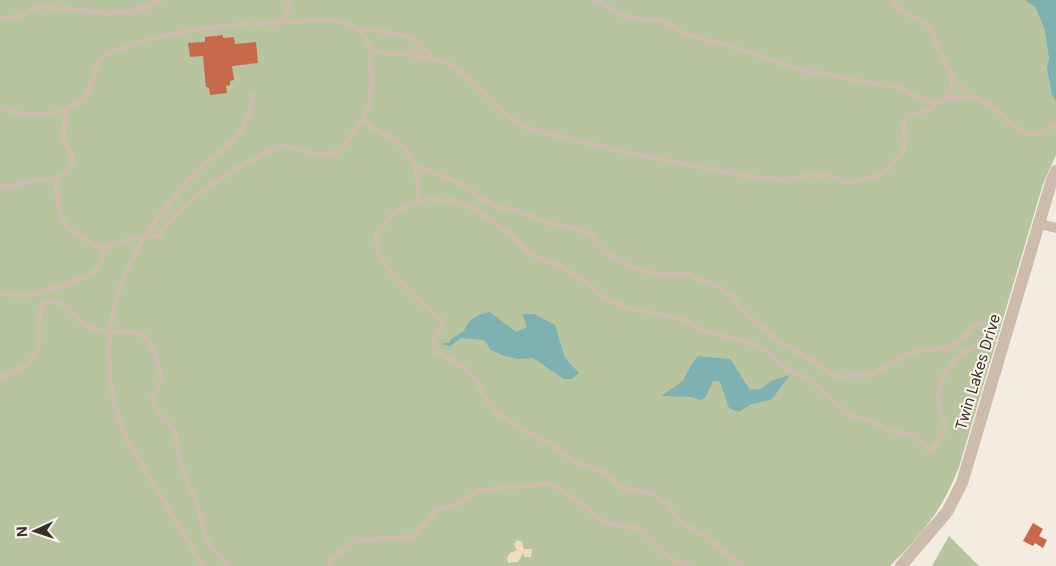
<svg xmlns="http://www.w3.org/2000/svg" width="1056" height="566" font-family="Inter,sans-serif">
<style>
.green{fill:#b8c4a0}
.sand{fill:#efdcb8}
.water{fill:#7fb0b2}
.building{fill:#c8694b}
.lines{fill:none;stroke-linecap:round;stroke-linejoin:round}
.service{stroke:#cdbbac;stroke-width:5}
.minor{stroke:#cdbbac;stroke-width:10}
.tertiary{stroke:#cdbbac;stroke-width:12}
.labels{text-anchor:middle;stroke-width:4;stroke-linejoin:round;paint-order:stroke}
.street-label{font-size:15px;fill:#3b302b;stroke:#fbf5ee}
</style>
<rect width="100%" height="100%" fill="#f4ebe1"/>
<!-- green -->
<g class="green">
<path d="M0 0H1056V155L1043 184 959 467C941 512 924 532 890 566H0Z"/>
<path d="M949 536 979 566H932Z"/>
</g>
<!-- sand -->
<path class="sand" d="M517 540 522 542 524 549H532L531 557H525L523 553 518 562 508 563 507 558 510 553 517 550 514 544Z"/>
<!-- water -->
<g class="water">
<path d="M1025 0H1056V101L1052 95 1047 68 1049 58 1045 31 1036 8Z"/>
<path d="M490 312 516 332 527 327 522 314H534L555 325 565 358 579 373 572 379H564L533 358 518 359 504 356 491 350 484 340 461 338 450 346 441 344 450 342 451 339 464 331C468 319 478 314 490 312Z"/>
<path d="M698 356 730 359 750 390 761 389 771 381 790 375 772 399 750 405 739 412 729 408 720 382 713 381 705 398 701 400 691 397 661 396 683 381 691 365Z"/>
</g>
<!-- building -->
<g class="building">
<path d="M223 35V38L234 37 235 44 256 42 258 63 232 66 234 80 230 81V85L226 86 227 93 210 95 209 88 206 87 203 56 190 57 188 43 205 42V37Z"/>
<path d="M1033 523 1043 529 1039 536 1047 540 1043 548 1035 543 1033 546 1023 541Z"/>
</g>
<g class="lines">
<!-- service -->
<g class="service">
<path d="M891 0 899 10 928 24C931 32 953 78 953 82 952 88 948 94 945 100"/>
<path d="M0 18 17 17 39 6 108 13 130 12 149 6 161 0"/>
<path d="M284 22 290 0"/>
<path d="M358 30 366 29 412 37 418 42 419 47 409 55"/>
<path d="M418 42 432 58"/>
<path d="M370 52 404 54 445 62 460 71 511 119 527 128 616 150 753 177 782 180 809 176 829 175 847 183 874 177 889 168 902 153 906 139 903 127 905 118 932 108 937 103 920 98 896 87 800 70 722 43 707 40 682 33 663 21 637 19 624 16 595 0"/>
<path d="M970 97C1006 102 1017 157 1056 123"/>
<path d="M937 103 951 98 970 97 953 78"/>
<path d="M0 107C25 117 45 118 70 107 74 106 82 101 85 97 94 85 92 61 107 54 167 28 224 25 288 22 308 21 334 17 352 26 366 32 370 46 371 60 371 87 375 100 359 125 345 146 336 162 309 152 300 149 292 146 283 147 271 149 259 156 248 162 213 182 182 203 159 236 138 235 120 241 101 250"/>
<path d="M363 118 374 129 387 135 404 148 416 166 467 186 478 197 495 206 520 212 546 222 580 230 592 236 599 246 611 256 628 266 661 275H689L719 287 731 296 745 312 775 339 806 357 836 377 873 374 903 356 920 350 948 348 962 339 973 327 979 323 987 326C982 349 974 345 959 356 946 366 935 390 939 406 941 414 944 421 946 429L933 449 928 450 914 435 887 431 874 422 857 418 844 411 810 380 785 369 767 351 750 343 701 330 685 320 627 308 604 298 583 280 557 265 532 255 507 232 477 210 455 201 430 199 409 204 390 217 376 235 378 253 393 275 434 314 441 318 443 326 435 336 433 345 437 352 466 369 478 383 487 401 500 415 521 429 553 445 572 461 604 472 621 488 652 493 667 504 680 522 708 538 725 553 742 565 739 566"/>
<path d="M416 166 419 201"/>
<path d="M54 179C66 173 78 165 69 150 67 146 63 140 63 135 63 127 67 118 67 108"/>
<path d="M0 187H9L31 181 54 179C60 196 55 215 70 229 78 237 97 243 101 250 105 257 98 269 92 273 85 279 32 296 23 296 15 296 8 293 0 293"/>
<path d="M0 378C8 377 14 372 21 368 56 346 25 318 48 301L59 302 82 323 98 331 132 332 144 335 153 348 162 380 152 398 158 412 174 430 181 462 188 483 195 498 208 543 228 566"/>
<path d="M203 566 128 442C83 338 121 251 195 174 223 145 249 141 253 94"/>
<path d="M330 566 331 560 356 540 413 537 438 508 455 506 479 491 550 483 582 504 603 522 637 528 673 561 692 566"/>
</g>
<!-- minor -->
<path class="minor" d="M1039 224 1056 228"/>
<!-- tertiary -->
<path class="tertiary" d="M901 566 947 512 962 483 1051 183 1056 171"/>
</g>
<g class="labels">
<!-- street labels -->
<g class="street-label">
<text transform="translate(978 372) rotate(-73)" y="5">Twin Lakes Drive</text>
</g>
</g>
<!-- north arrow -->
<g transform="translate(35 531) rotate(267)" stroke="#fbf5ee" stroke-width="4" paint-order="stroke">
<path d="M0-4L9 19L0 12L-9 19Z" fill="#3b302b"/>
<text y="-8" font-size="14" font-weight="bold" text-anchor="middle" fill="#3b302b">N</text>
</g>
</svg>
